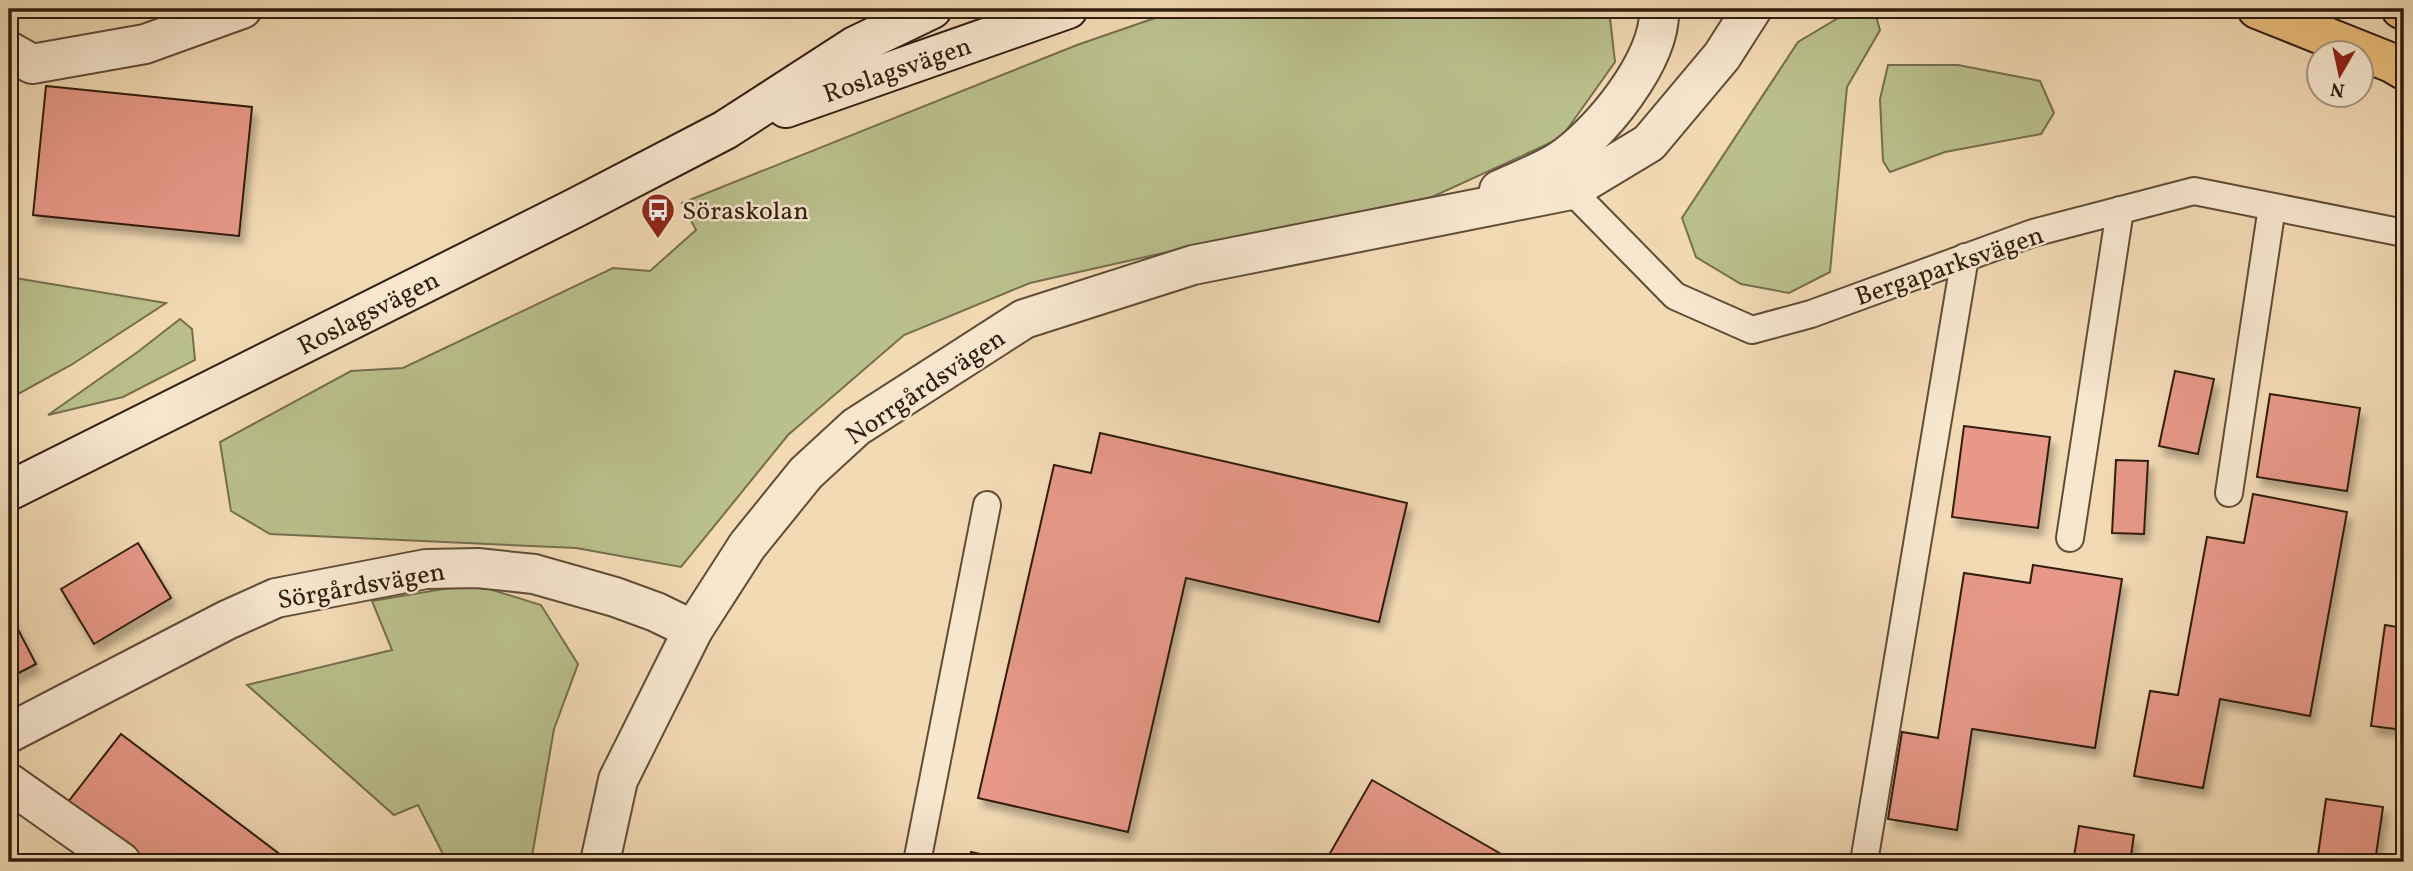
<svg xmlns="http://www.w3.org/2000/svg" width="2413" height="871" font-family="Vollkorn,serif">
<style>
.green{fill:#bac08d;stroke:#766e4e;stroke-width:2}
.building{fill:#e79888;stroke:#311d0e;stroke-width:2;filter:url(#shadow)}
.lines{fill:none;stroke-linecap:round;stroke-linejoin:round}
.service-casing{stroke:#614c38;stroke-width:30}
.minor-casing{stroke:#614c38;stroke-width:42}
.secondary-casing{stroke:#311d0e;stroke-width:42}
.primary-casing{stroke:#311d0e;stroke-width:42}
.service{stroke:#f7e7cf;stroke-width:26}
.minor{stroke:#f7e7cf;stroke-width:38}
.secondary{stroke:#f7e7cf;stroke-width:38}
.primary{stroke:#e9bd7a;stroke-width:38}
.labels{text-anchor:middle;stroke-width:5;stroke-linejoin:round;paint-order:stroke}
.street-label{font-size:26px;fill:#311d0e;stroke:#f7e7cf}
.poi-label{font-size:26px;fill:#311d0e;stroke:#f7e7cf;text-anchor:start}
</style>
<defs>
<filter id="shadow"><feDropShadow dx="4.5" dy="8" stdDeviation="3.5" flood-color="#0004"/></filter>
</defs>
<rect width="100%" height="100%" fill="#f2dab5"/>
<filter id="stains"><feTurbulence type="fractalNoise" baseFrequency=".00286" numOctaves="4"/><feColorMatrix values="0 0 0 0 .2 0 0 0 0 .09 0 0 0 0 .02 0 0 0 .5 -.17"/></filter>
<radialGradient id="worn" r=".72"><stop offset=".6" stop-color="#630" stop-opacity="0"/><stop offset="1" stop-color="#630" stop-opacity=".3"/></radialGradient>
<!-- green -->
<g class="green">
<path d="M1181 9H1609L1615 62 1561 138 1432 197 1212 242 1030 283 904 335 788 435 681 567 576 548 270 534 231 511 220 442 351 371 403 368 613 268 650 271 696 230 682 203 1077 45Z"/>
<path d="M1867 9H1874L1880 30 1847 87 1830 272 1789 293 1741 284 1696 257 1682 218 1798 42 1845 14Z"/>
<path d="M1888 65H1958L2040 81 2054 113 2041 134 1945 152 1890 172 1883 161 1880 99Z"/>
<path d="M9 277 166 303 71 365 9 399Z"/>
<path d="M180 319 192 329 195 360 123 397 48 415 139 351Z"/>
<path d="M473 584 541 605 578 664 554 729 531 862H447L418 805 394 815 247 685 392 650 372 601Z"/>
</g>
<!-- building -->
<g class="building">
<path d="M46 86 252 107 239 236 33 215Z"/>
<path d="M2175 371 2214 379 2198 454 2159 446Z"/>
<path d="M2270 394 2360 408 2347 491 2257 477Z"/>
<path d="M1964 426 2050 437 2038 528 1952 517Z"/>
<path d="M1100 433 1407 503 1379 622 1186 578 1128 832 978 798 1054 465 1091 473Z"/>
<path d="M2116 460 2148 461 2144 534 2112 533Z"/>
<path d="M2253 494 2347 512 2310 716 2220 699 2203 788 2134 776 2150 691 2178 695 2207 537 2244 543Z"/>
<path d="M138 543 171 598 94 644 61 589Z"/>
<path d="M2033 565 2122 579 2095 748 1972 729 1957 830 1888 819 1902 732 1938 738 1964 573 2030 583Z"/>
<path d="M9 612 36 664 9 678Z"/>
<path d="M2385 625 2404 628V730L2371 726Z"/>
<path d="M121 734 290 862H148L68 802Z"/>
<path d="M1372 780 1515 862H1325Z"/>
<path d="M2326 799 2383 807 2375 862H2317Z"/>
<path d="M2079 826 2134 835 2130 862H2073Z"/>
<path d="M971 852 1016 862H969Z"/>
</g>
<g class="lines">
<!-- service casing -->
<g class="service-casing">
<g id="service">
<path d="M1565 176 1571 190 1675 296 1752 330 1811 314 2033 233 2194 191 2404 233"/>
<path d="M2229 493 2272 207"/>
<path d="M2070 538 2120 210"/>
<path d="M917 862 987 505"/>
<path d="M1864 862 1965 257"/>
</g>
</g>
<!-- minor casing -->
<g class="minor-casing">
<g id="minor">
<path d="M9 51 32 64 145 44 242 9"/>
<path d="M1499 190C1518 181 1540 173 1558 162 1599 136 1662 59 1659 9"/>
<path d="M9 733 227 620 276 598 426 569 477 568 534 574 615 597 656 612 693 630"/>
<path d="M9 783 121 862"/>
<path d="M600 862 618 780 693 630 747 546 806 473 856 427 1024 319 1193 265 1571 190 1649 143 1722 56 1752 9"/>
</g>
</g>
<!-- secondary casing -->
<g class="secondary-casing">
<g id="secondary">
<path d="M786 108 1068 9"/>
<path d="M9 491 575 208 725 130 855 46 932 9"/>
</g>
</g>
<!-- primary casing -->
<g class="primary-casing">
<g id="primary">
<path d="M2257 9 2392 63 2404 70"/>
<path d="M2401 9 2404 10"/>
</g>
</g>
<!-- service -->
<use href="#service" class="service"/>
<!-- minor -->
<use href="#minor" class="minor"/>
<!-- secondary -->
<use href="#secondary" class="secondary"/>
<!-- primary -->
<use href="#primary" class="primary"/>
</g>
<!-- icons -->
<defs>
<g id="bus-pin" transform="scale(1.75)"><path d="M0 17L-7.5 6A9.5 9.5 0 1 1 7.5 6Z" fill="#8f2418" stroke="#f7e7cf"/><path d="M-5-6H5V4H4V6H2V4H-2V6H-4V4H-5ZM-3.5-4V0h7V-4ZM-3.5 1.2v1.5H-2V1.2ZM2 1.2v1.5H3.5V1.2Z" fill="#fff"/></g>
</defs>
<g fill-rule="evenodd">
<use href="#bus-pin" x="658" y="210"/>
</g>
<g class="labels">
<!-- street labels -->
<g class="street-label">
<text transform="translate(897 69) rotate(-19)" y="9">Roslagsvägen</text>
<text transform="translate(1949 265) rotate(-19)" y="9">Bergaparksvägen</text>
<text transform="translate(368 312) rotate(-27)" y="9">Roslagsvägen</text>
<text transform="translate(925 386) rotate(-34)" y="9">Norrgårdsvägen</text>
<text transform="translate(361 585) rotate(-10)" y="9">Sörgårdsvägen</text>
</g>
<!-- poi labels -->
<g class="poi-label">
<text x="682" y="219">Söraskolan</text>
</g>
</g>
<!-- margin -->
<rect width="2413" height="871" fill="none" stroke="#f2dab5" stroke-width="35"/>
<rect x="10" y="10" width="2392" height="850" fill="none" stroke="#311d0e" stroke-width="3.5"/>
<rect x="18" y="18" width="2378" height="836" fill="none" stroke="#311d0e" stroke-width="2"/>
<!-- north arrow -->
<g transform="translate(2340 74) rotate(189)"><circle r="33" fill="#f7e7cf" stroke="#a89682" stroke-width="2"/>
<path d="M0-5L12 26L0 18L-12 26Z" fill="#8f2418"/>
<text y="-10" font-size="19" font-weight="bold" text-anchor="middle" fill="#311d0e">N</text>
</g>
<rect width="100%" height="100%" filter="url(#stains)"/>
<rect width="100%" height="100%" fill="url(#worn)"/>
</svg>
